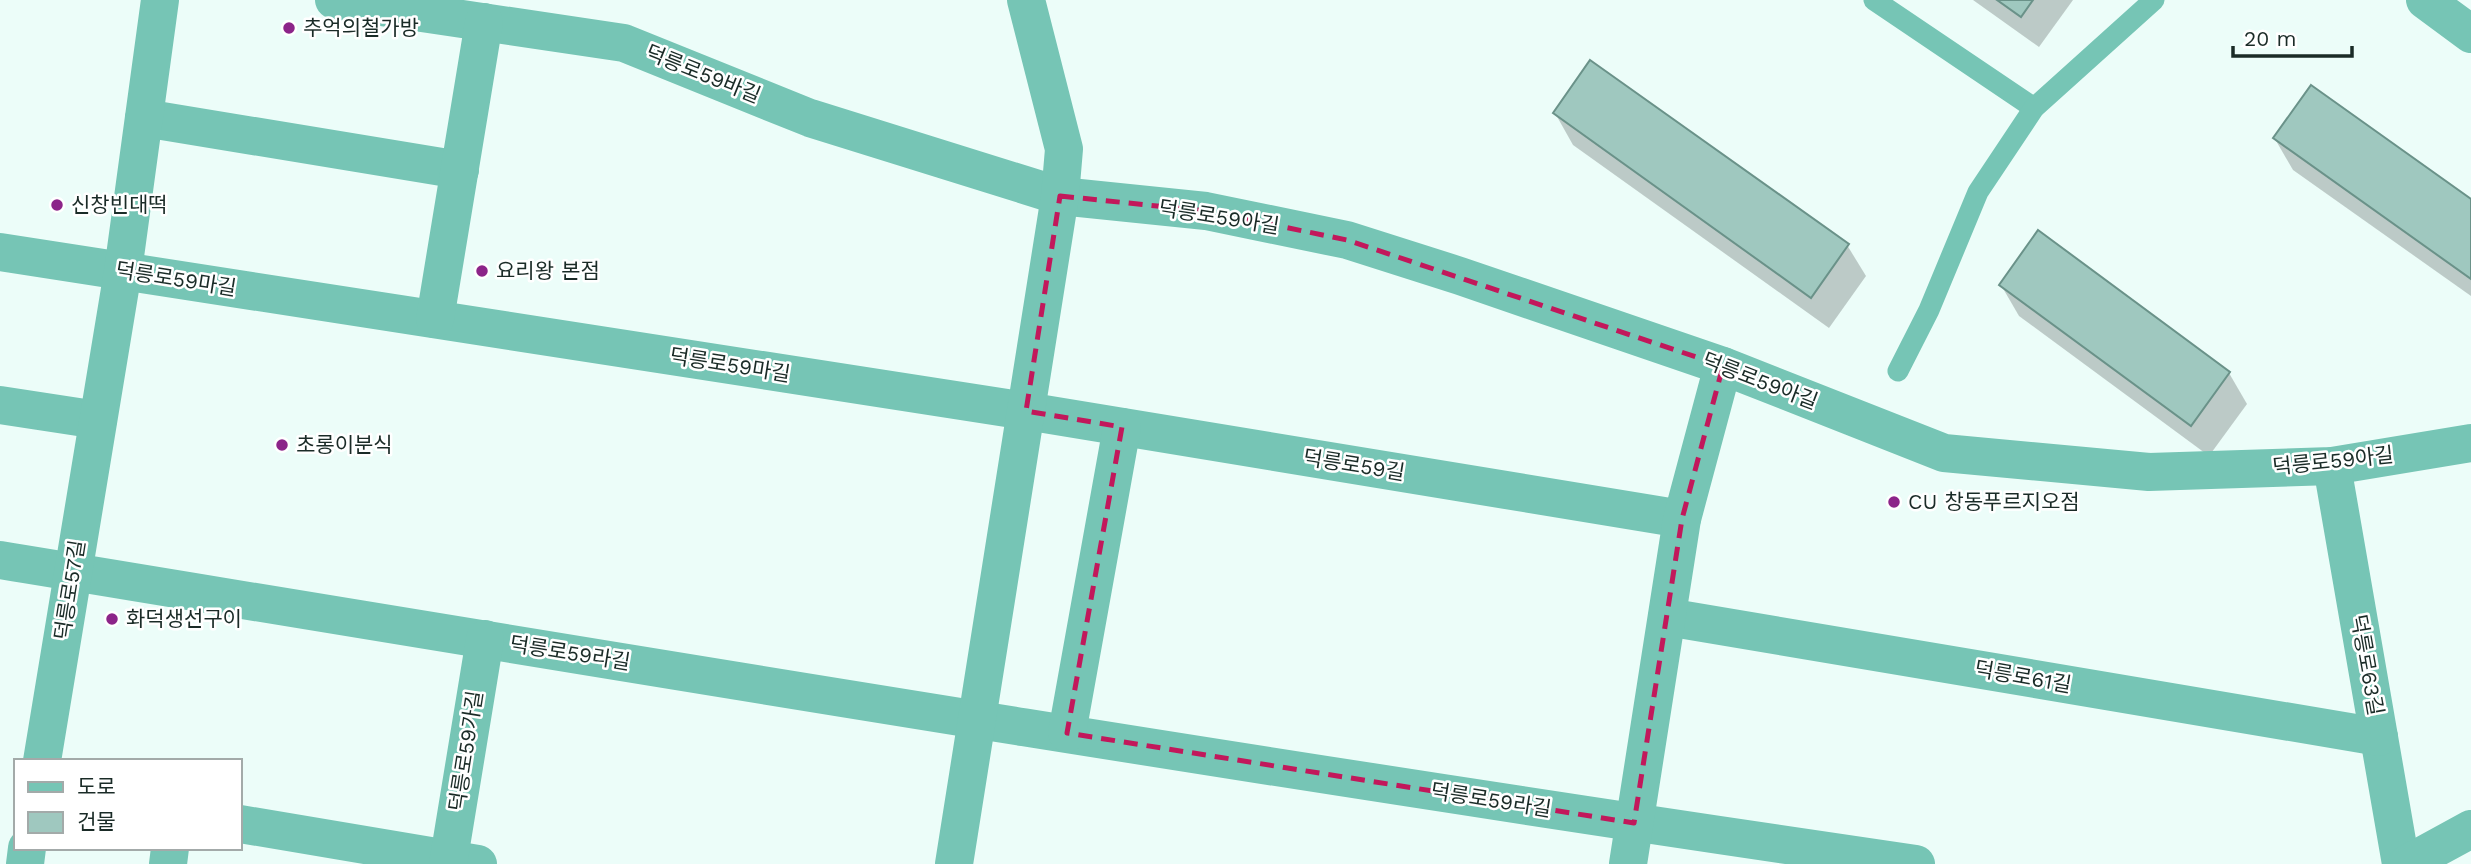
<svg xmlns="http://www.w3.org/2000/svg" width="2471" height="864" font-family="'Work Sans','Noto Sans KR',sans-serif">
<style>
.shadow{fill:#0003}
.building{fill:#9fc8bf;stroke:#6a9289;stroke-width:2}
.lines{fill:none;stroke-linecap:round;stroke-linejoin:round}
.lane{stroke:#76c5b5;stroke-width:21}
.street{stroke:#76c5b5;stroke-width:38}
.marked{fill:none;stroke:#c2185b;stroke-width:5;stroke-dasharray:14 9;stroke-linejoin:round}
.poi-dot{fill:#8c2489;stroke:#fff;stroke-width:2.5}
.labels{text-anchor:middle;stroke-width:5;stroke-linejoin:round;paint-order:stroke}
.poi-label{font-size:21px;fill:#1a2b27;stroke:#fff;text-anchor:start}
.street-label{font-size:21px;fill:#1a2b27;stroke:#fff}
</style>
<rect width="100%" height="100%" fill="#ecfdf9"/>
<!-- shadow -->
<g class="shadow">
<path d="M1973 0H2073L2039 47Z"/>
<path d="M1555 113 1847 245 1866 276 1829 328 1573 145Z"/>
<path d="M2275 139 2471 201V296L2293 170Z"/>
<path d="M2001 285 2229 373 2247 404 2209 456 2019 316Z"/>
</g>
<!-- building -->
<g class="building">
<path d="M1997 0H2033L2021 17Z"/>
<path d="M1590 60 1849 244 1811 298 1553 113Z"/>
<path d="M2311 85 2471 199V279L2273 138Z"/>
<path d="M2038 230 2230 372 2191 426 1999 285Z"/>
</g>
<g class="lines">
<!-- lane -->
<g class="lane">
<path d="M1874 0 2034 108"/>
<path d="M1898 371 1929 310 1978 192 2034 108 2154 0"/>
</g>
<!-- street -->
<g class="street">
<path d="M334 0 624 43 810 118 1060 196 1206 211 1347 240 1460 276 1723 366 1944 453 2149 472 2332 466 2471 443"/>
<path d="M2425 0 2471 34"/>
<path d="M144 118 460 170"/>
<path d="M0 252 1026 411 1682 519"/>
<path d="M435 319 484 22"/>
<path d="M0 405 98 420"/>
<path d="M2332 466 2401 864"/>
<path d="M0 560C638 665 1276 771 1916 864"/>
<path d="M1667 617 2379 737"/>
<path d="M1067 733 1122 427"/>
<path d="M42 761 123 271 160 0"/>
<path d="M240 824 478 864"/>
<path d="M25 864 27 848"/>
<path d="M168 864 170 848"/>
<path d="M448 864 485 639"/>
<path d="M954 864 1060 196 1064 149 1026 0"/>
<path d="M1628 864 1682 519 1723 366"/>
<path d="M2407 864 2471 829"/>
</g>
</g>
<!-- marked area -->
<path class="marked" d="M1060 196 1206 211 1347 240 1723 366 1682 519 1634 823 1067 733 1122 427 1026 411Z"/>
<!-- markers -->
<g class="poi-dot">
<circle cx="289" cy="28" r="7"/>
<circle cx="57" cy="205" r="7"/>
<circle cx="482" cy="271" r="7"/>
<circle cx="282" cy="445" r="7"/>
<circle cx="1894" cy="502" r="7"/>
<circle cx="112" cy="619" r="7"/>
</g>
<g class="labels">
<!-- poi labels -->
<g class="poi-label">
<text x="303" y="35">추억의철가방</text>
<text x="71" y="212">신창빈대떡</text>
<text x="496" y="278">요리왕 본점</text>
<text x="296" y="452">초롱이분식</text>
<text x="1908" y="509">CU 창동푸르지오점</text>
<text x="126" y="626">화덕생선구이</text>
</g>
<!-- street labels -->
<g class="street-label">
<text transform="translate(703 74) rotate(22)" y="7">덕릉로59바길</text>
<text transform="translate(1219 217) rotate(9)" y="7">덕릉로59아길</text>
<text transform="translate(176 279) rotate(9)" y="7">덕릉로59마길</text>
<text transform="translate(730 365) rotate(9)" y="7">덕릉로59마길</text>
<text transform="translate(1760 381) rotate(21)" y="7">덕릉로59아길</text>
<text transform="translate(2333 461) rotate(-6)" y="7">덕릉로59아길</text>
<text transform="translate(1354 465) rotate(9)" y="7">덕릉로59길</text>
<text transform="translate(70 590) rotate(-81)" y="7">덕릉로57길</text>
<text transform="translate(570 653) rotate(9)" y="7">덕릉로59라길</text>
<text transform="translate(2367 665) rotate(80)" y="7">덕릉로63길</text>
<text transform="translate(2023 677) rotate(10)" y="7">덕릉로61길</text>
<text transform="translate(466 751) rotate(-81)" y="7">덕릉로59가길</text>
<text transform="translate(1491 800) rotate(9)" y="7">덕릉로59라길</text>
</g>
</g>
<!-- legend -->
<rect x="14" y="759" width="228" height="91" fill="#ffffff" stroke="#a3aaa9" stroke-width="2"/>
<rect x="28" y="782" width="35" height="10" fill="#76c5b5" stroke="#a3aaa9" stroke-width="2"/>
<text x="77" y="794" font-size="21" fill="#1a2b27">도로</text>
<rect x="28" y="812" width="35" height="21" fill="#9fc8bf" stroke="#a3aaa9" stroke-width="2"/>
<text x="77" y="829" font-size="21" fill="#1a2b27">건물</text>
<!-- scale -->
<path d="M2233 46v10h119v-10" fill="none" stroke="#1a2b27" stroke-width="3.5"/>
<text x="2244" y="46" font-size="21" fill="#1a2b27" stroke="#ffffff" stroke-width="5" paint-order="stroke">20 m</text>
</svg>
